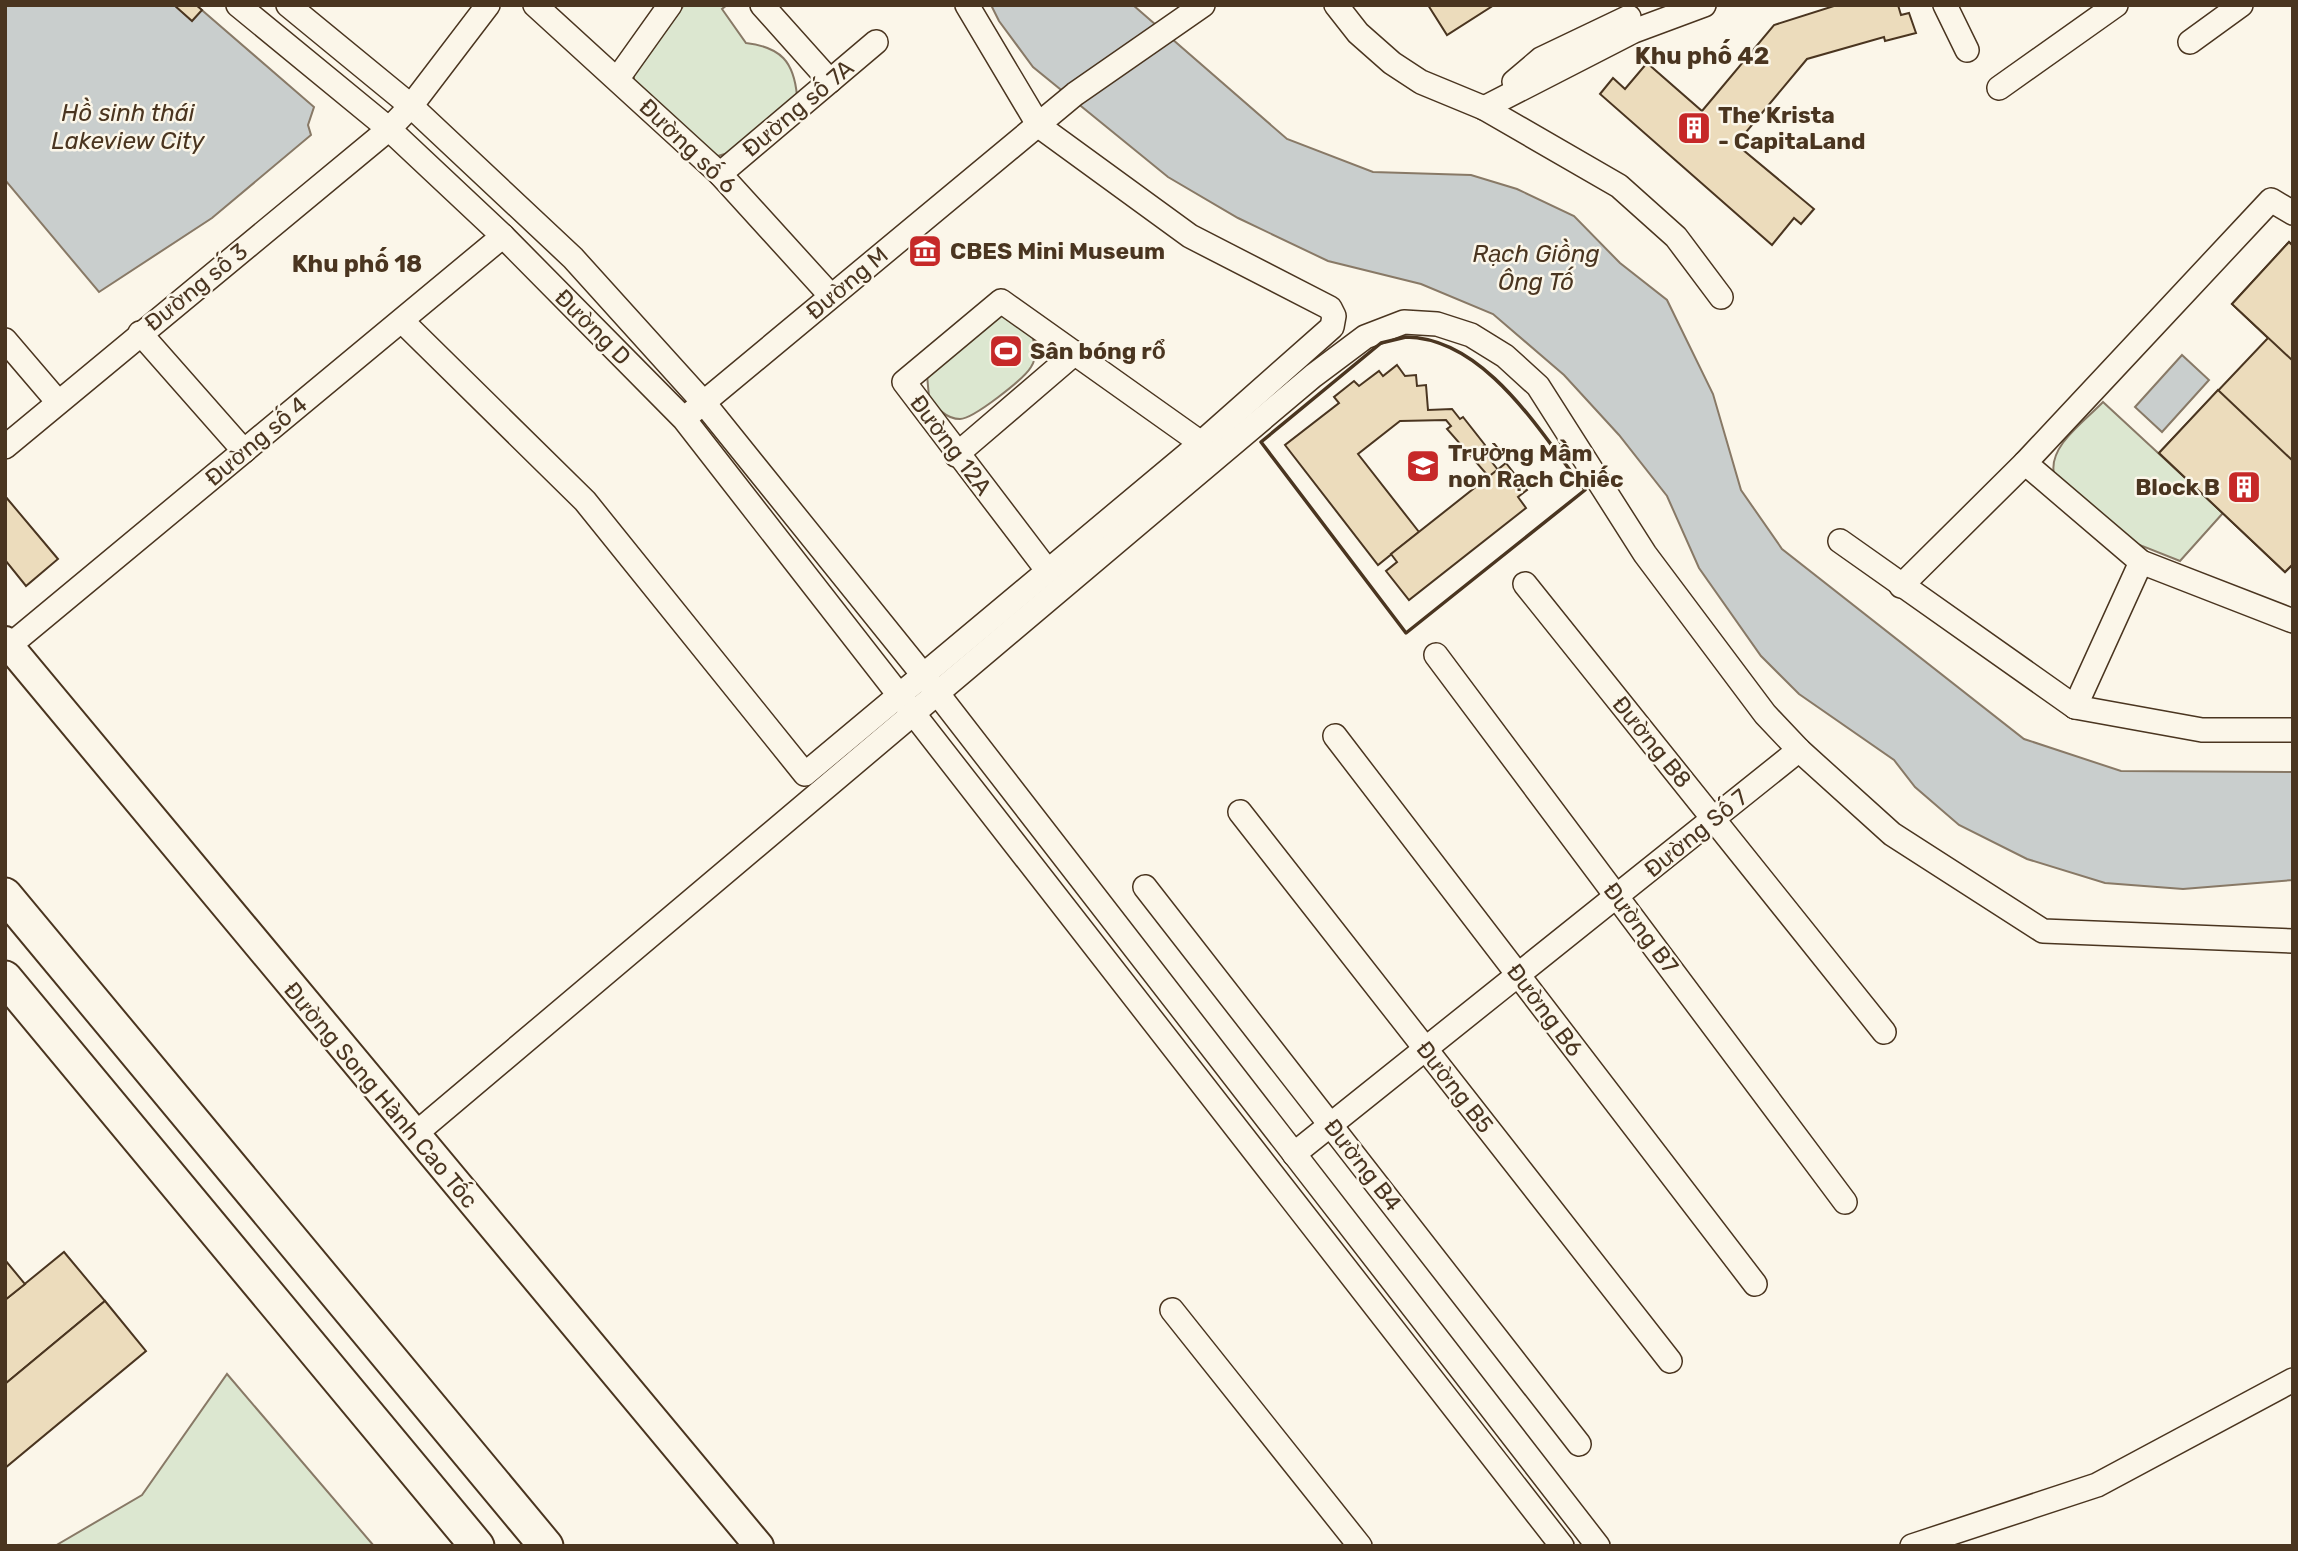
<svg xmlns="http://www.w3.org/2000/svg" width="2298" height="1551" font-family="Rubik,sans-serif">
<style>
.green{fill:#dce7d0;stroke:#887966;stroke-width:2}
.water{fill:#c9cecd;stroke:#887966;stroke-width:2}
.building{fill:#ecdcbc;stroke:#4a3520;stroke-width:2}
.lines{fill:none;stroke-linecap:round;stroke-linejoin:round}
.minor-casing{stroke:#4a3520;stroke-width:26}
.major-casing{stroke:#4a3520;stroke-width:32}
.highway-casing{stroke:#4a3520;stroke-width:37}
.minor{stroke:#fbf6e9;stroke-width:23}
.major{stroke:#fbf6e9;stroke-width:28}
.highway{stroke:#fbf6e9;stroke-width:33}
.wall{stroke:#4a3520;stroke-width:3.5}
.labels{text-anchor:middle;stroke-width:5;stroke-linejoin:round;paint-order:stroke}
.street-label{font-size:23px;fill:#4a3520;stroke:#fbf6e9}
.poi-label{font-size:23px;font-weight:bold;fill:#4a3520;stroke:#fbf6e9;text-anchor:start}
.neighbourhood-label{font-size:24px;font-weight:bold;fill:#4a3520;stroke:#fbf6e9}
.water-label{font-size:24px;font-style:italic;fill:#4a3520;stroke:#fbf6e9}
</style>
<rect width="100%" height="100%" fill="#fbf6e9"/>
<!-- green -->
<g class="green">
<path d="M684 5H727L722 9 746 43C781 47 794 62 797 96L728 153 718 156 711 154 634 82V73Z"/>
<path d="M1004 314 1032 335C1035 346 1038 356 1031 367 1024 379 973 419 960 419 946 419 937 408 929 397L927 375 993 315Z"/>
<path d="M2103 402 2223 513 2180 561 2137 544 2054 474C2048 446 2085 421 2103 402Z"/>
<path d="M227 1374 374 1546H55L142 1495Z"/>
</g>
<!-- water -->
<g class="water">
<path d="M5 5H196L314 107 308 125 311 135 212 218 99 292 5 180Z"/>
<path d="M991 5H1133L1287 139 1373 172 1471 175 1517 189 1574 216 1620 263 1667 300 1713 394 1741 490 1782 549 2024 739 2121 771 2293 772V880L2183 889 2105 883 2027 859 1959 825 1915 787 1894 760 1799 694 1761 656 1699 568 1667 496 1619 435 1564 375 1493 314 1421 284 1328 261 1238 218 1168 177 1033 67 999 21Z"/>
<path d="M2182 355 2209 380 2162 432 2135 407Z"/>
</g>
<!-- building -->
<g class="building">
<path d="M174 5H196L202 10 192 21Z"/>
<path d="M1428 5H1494L1447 35Z"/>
<path d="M1837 5H1898L1901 15 1909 13 1916 33 1885 41 1884 37 1807 59 1736 144 1814 209 1801 224 1794 218 1772 245 1600 94 1613 78 1625 89 1647 63 1702 111 1774 25Z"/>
<path d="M2289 242 2293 246V564L2285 572 2159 453 2268 338 2232 304Z"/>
<path d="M2289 242 2293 246V361L2232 304Z"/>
<path d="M1397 365 1405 376 1416 375 1417 386 1426 385 1428 410 1452 409 1460 419 1463 417 1485 445 1481 448 1498 470 1489 477 1447 429 1451 426 1446 420 1400 421 1358 454 1419 532 1378 565 1285 445 1339 403 1334 397 1354 381 1359 386 1379 371 1383 376Z"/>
<path d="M2218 390 2293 461V564L2285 572 2159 453Z"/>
<path d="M1506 463 1527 490 1518 497 1526 508 1409 600 1386 571 1397 562 1391 554Z"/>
<path d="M5 496 58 559 26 586 5 560Z"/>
<path d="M64 1252 105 1301 5 1384V1300Z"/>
<path d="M5 1260 25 1284 5 1300Z"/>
<path d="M105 1301 146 1351 5 1468V1384Z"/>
</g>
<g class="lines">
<!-- minor casing -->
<g class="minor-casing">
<g id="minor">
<path d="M238 5 389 129 503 236 684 419 1562 1546"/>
<path d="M288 5 411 106 573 258 704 403 924 676 1598 1546"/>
<path d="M535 5 720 174 831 296"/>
<path d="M762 5 830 81"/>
<path d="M1336 5 1358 33 1392 63 1421 82 1484 108 1619 186 1676 237 1721 297"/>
<path d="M1945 5 1967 50"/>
<path d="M2190 42 2241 5"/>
<path d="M618 78 670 5"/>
<path d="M1514 82 1541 59 1629 17"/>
<path d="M1999 88 2116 5"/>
<path d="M1484 108 1634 31 1704 5"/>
<path d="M720 174 876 42"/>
<path d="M2293 213 2271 200 2025 463 2141 562 2293 621"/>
<path d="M402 321 585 501 805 774 1201 443 1332 327 1334 316 1330 308 1190 236 1039 126 967 5"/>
<path d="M140 333 244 451"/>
<path d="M5 340 58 402"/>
<path d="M691 413 1075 94 1203 5"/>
<path d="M5 447 389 129 411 106 488 5"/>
<path d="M956 455 1075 353"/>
<path d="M1840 541 2075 707 2202 730H2293"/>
<path d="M1047 570 904 382 1001 301 1201 443"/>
<path d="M1525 584 1884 1032"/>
<path d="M1901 586 2025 463"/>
<path d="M9 646 503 236"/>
<path d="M1436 655 1845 1202"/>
<path d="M2075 707 2141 562"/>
<path d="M1335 736 1755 1284"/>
<path d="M1240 812 1670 1361"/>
<path d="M1145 887 1579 1444"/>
<path d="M414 1135 1313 376 1365 337 1404 322 1437 324 1471 335 1505 356 1538 386 1645 554 1765 714 1799 750 1892 834 2043 931 2293 941"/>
<path d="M1294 1154 1799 750"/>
<path d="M1172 1310 1360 1546"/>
<path d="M1912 1546 2097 1485 2293 1380"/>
</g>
</g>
<!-- major casing -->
<g class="major-casing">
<path id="major" d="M5 641 759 1546"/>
</g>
<!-- highway casing -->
<g class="highway-casing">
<g id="highway">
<path d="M5 895 546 1546"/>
<path d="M5 978 477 1546"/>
</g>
</g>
<!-- minor -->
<use href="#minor" class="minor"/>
<!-- major -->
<use href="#major" class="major"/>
<!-- highway -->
<use href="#highway" class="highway"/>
<!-- wall -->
<path class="wall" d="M1406 337C1486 338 1541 434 1585 490L1406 633 1261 442 1381 343Z"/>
</g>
<!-- icons -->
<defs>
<g id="building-square" transform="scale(1.75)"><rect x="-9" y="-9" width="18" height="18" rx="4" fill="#c62828" stroke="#fbf6e9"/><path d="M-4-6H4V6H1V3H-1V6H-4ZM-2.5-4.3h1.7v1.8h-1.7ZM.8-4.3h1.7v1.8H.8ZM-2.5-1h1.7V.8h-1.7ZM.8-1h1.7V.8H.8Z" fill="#fff"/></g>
<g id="museum-square" transform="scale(1.75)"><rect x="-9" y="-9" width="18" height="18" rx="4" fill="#c62828" stroke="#fbf6e9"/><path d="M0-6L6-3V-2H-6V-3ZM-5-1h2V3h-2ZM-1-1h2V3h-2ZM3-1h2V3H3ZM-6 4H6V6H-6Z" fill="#fff"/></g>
<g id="stadium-square" transform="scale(1.75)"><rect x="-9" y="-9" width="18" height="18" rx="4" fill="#c62828" stroke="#fbf6e9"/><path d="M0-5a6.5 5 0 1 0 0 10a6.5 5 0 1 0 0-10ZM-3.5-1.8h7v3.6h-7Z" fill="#fff"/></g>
<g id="school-square" transform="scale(1.75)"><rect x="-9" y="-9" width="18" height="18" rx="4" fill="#c62828" stroke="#fbf6e9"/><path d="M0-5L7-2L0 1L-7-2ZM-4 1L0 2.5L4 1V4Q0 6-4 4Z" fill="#fff"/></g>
</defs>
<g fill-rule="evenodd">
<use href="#building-square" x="1694" y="128"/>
<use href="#museum-square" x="925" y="251"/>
<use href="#stadium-square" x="1006" y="351"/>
<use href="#school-square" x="1423" y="466"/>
<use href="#building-square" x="2244" y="487"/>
</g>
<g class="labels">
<!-- street labels -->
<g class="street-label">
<text transform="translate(798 108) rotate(-40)" y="8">Đường số 7A</text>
<text transform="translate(688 146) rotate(44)" y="8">Đường số 6</text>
<text transform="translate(847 283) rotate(-40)" y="8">Đường M</text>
<text transform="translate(196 287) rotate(-39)" y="8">Đường số 3</text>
<text transform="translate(593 327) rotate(45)" y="8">Đường D</text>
<text transform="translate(256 441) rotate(-40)" y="8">Đường số 4</text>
<text transform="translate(951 445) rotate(53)" y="8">Đường 12A</text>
<text transform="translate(1652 742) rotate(51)" y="8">Đường B8</text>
<text transform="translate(1696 833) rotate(-39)" y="8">Đường Số 7</text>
<text transform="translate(1641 928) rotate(53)" y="8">Đường B7</text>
<text transform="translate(1545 1010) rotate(53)" y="8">Đường B6</text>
<text transform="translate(1455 1087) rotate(52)" y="8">Đường B5</text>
<text transform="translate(381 1095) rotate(50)" y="8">Đường Song Hành Cao Tốc</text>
<text transform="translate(1363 1165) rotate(52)" y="8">Đường B4</text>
</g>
<!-- poi labels -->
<g class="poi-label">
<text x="1718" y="123">The Krista<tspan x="1718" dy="26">- CapitaLand</tspan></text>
<text x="950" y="259">CBES Mini Museum</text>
<text x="1030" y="359">Sân bóng rổ</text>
<text x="1448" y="461">Trường Mầm<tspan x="1448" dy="26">non Rạch Chiếc</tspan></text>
<text x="2220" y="495" text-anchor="end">Block B</text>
</g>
<!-- neighbourhood labels -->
<g class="neighbourhood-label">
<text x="1702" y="64">Khu phố 42</text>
<text x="357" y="272">Khu phố 18</text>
</g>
<!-- water labels -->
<g class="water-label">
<text x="128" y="121">Hồ sinh thái<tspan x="128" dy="28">Lakeview City</tspan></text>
<text x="1536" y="262">Rạch Giồng<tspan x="1536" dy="28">Ông Tố</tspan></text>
</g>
</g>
<!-- border -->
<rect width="2298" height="1551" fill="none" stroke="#4a3520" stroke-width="14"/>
</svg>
